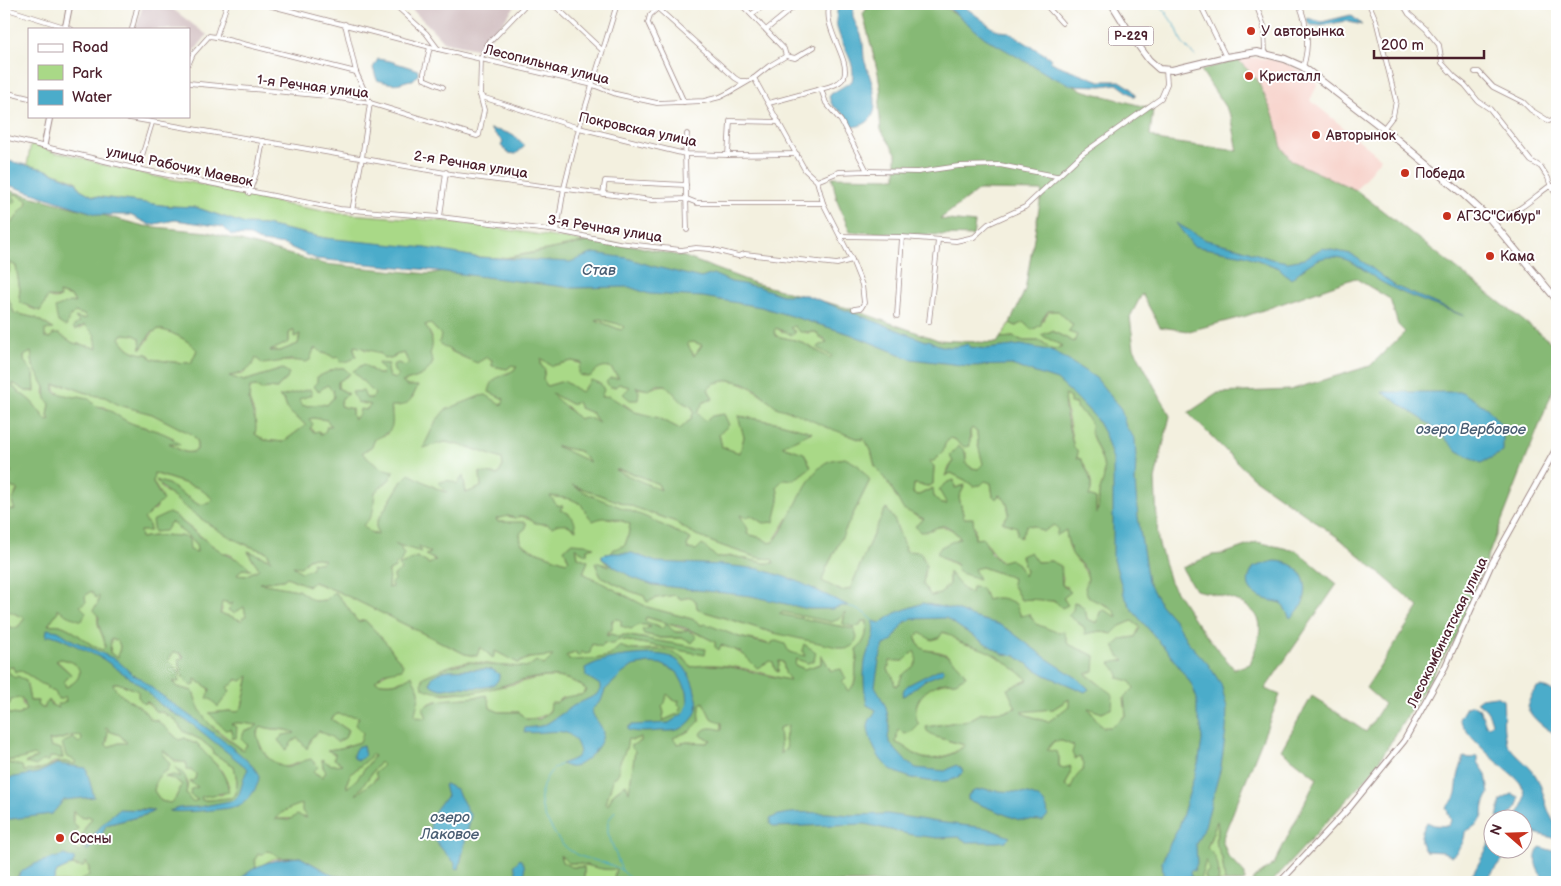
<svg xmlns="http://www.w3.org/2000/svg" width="1561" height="886" font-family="'Balsamiq Sans',sans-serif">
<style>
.built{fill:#f7d1c9}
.industrial{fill:#d2bfc1}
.green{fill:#a9d987;stroke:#7a7c59}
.forest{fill:#86b974;stroke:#686c50;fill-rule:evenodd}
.water{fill:#4bacca;stroke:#4a667a}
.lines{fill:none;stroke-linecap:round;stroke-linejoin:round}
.stream{stroke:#4bacca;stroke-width:1}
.minor-casing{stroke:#9e8885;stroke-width:5.5}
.tertiary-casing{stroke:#9e8885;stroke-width:7}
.primary-casing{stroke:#9e8885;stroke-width:8}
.minor{stroke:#fff;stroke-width:4}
.tertiary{stroke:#fff;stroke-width:5}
.primary{stroke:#fff;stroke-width:6}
.poi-dot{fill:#c8321e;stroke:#fff;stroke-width:2}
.labels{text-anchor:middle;stroke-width:4;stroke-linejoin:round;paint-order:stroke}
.shield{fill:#fff;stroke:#80626b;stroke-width:1}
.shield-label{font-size:12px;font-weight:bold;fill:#4a1f2b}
.poi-label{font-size:14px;fill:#4a1f2b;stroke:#fff;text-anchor:start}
.street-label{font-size:14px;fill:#4a1f2b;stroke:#fff}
.water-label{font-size:15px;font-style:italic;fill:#4a5e73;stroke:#fff}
</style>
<rect width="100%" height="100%" fill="#fff"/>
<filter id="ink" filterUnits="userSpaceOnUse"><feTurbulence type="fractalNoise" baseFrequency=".02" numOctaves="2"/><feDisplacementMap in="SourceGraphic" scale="10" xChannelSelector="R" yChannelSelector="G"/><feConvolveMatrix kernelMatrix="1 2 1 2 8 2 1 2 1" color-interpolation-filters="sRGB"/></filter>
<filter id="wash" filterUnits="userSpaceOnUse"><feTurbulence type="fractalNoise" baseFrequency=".0096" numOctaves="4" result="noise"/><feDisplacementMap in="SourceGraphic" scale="20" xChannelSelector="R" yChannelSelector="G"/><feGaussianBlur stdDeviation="1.12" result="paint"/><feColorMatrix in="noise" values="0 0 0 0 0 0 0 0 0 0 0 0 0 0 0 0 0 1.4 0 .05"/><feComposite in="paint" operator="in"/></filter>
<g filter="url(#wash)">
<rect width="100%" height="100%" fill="#f3f0df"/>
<!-- built -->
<path class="built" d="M1248 57 1274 60 1287 64 1297 69 1318 84 1310 100 1381 158 1356 190 1292 161 1282 148 1276 121 1257 79 1238 60Z"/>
<!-- industrial -->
<g class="industrial">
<path d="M143 4H166L207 35 189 58V29H136Z"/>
<path d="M406 4H517L480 50 444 42 429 26Z"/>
</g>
<!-- green -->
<g class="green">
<path d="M31 143 56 153H63L92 161 99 164 126 169 152 176 194 183 288 205 336 213 457 222 587 242 504 258 476 257 325 238 265 225 245 224 195 207 169 206 93 196 80 189 76 181 44 169 27 165Z"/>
<path d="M17 194 27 200C26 210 15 224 4 226V201L12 203 13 195Z"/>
<path d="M9 262 16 266 20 290 19 297 30 308 40 311 46 297 54 299 60 298 58 293 72 297 75 304 70 317 75 312 84 315 88 318 82 319 76 318 79 322 73 327 80 329 85 325 95 335 97 348 73 343 59 334 52 338 45 337 44 329 52 328 36 318 14 313 10 302 4 294V276L9 273Z"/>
<path d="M1049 311H1058L1074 326 1069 332 1077 335 1074 342 1052 331 1042 335 1062 346 1053 350 1041 341H1024L1013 337 1000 338 1010 323 1016 326 1023 322 1032 330 1040 325Z"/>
<path d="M601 319C610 323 617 322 624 327L621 330 595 320Z"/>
<path d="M430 323 441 335 450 351C463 356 474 366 487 356L492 360 493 366 507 369 512 365 517 366 513 371 499 376 489 392 504 399 502 405 480 396 453 408 436 421 424 447 445 442 468 447 502 459 503 466 498 475 480 473 481 488 466 493 463 477 457 485 439 483 448 492 442 491 426 483 402 481 378 520 376 526 379 535 370 532 362 526 373 505 375 492 390 479 393 471C380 470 371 462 362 453L372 446 375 439 387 434 392 411 391 405 398 406 413 397 415 391 402 382C415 378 427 376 433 362L430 354 432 337 425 324Z"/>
<path d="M794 325 807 333 816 332 820 338C828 340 830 349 833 356L830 358 799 341 776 336 774 331 775 327 782 332Z"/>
<path d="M159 329C174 333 187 339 197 350L191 363 172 362 152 359 148 354C134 354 127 349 120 338L123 334 134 335 141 338V348C150 341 148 334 159 329Z"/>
<path d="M295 330V337L300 333 298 344 280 351H269L289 342V333Z"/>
<path d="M693 342 702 345 694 356C693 351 688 349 687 343Z"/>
<path d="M355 346 363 347 365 350C374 349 379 351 384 358L391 359 396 355 404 353 409 364 405 366 398 363 400 376 395 379 389 377 387 370 384 369 382 374H377L370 368 353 371 376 394 372 398H366L357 402 371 405 354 419 352 415V409L340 406 342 398 348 393 338 388V382L344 378V368C330 368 323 377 313 386L327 385 333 390 334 397 327 405C316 402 311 408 301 405L298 399 280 397 284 400 288 411 306 425 283 442 264 440 255 434V416L249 400 250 387 256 386 261 390 268 388 277 389 281 383 287 379 283 369 244 381 227 376 243 374 256 358C267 359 291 364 301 359 307 356 310 350 318 348L322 353 339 357 356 356 354 349Z"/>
<path d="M31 351 33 366 45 387 44 393 50 404 48 416 50 420 47 421 32 402 13 387V383L26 391 35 392 34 374 24 362V355Z"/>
<path d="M541 358 551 366 572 361 597 368 605 366 610 367 619 379V384C628 387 639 389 647 389 653 389 657 385 667 385L682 402 692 407 694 412 691 419 680 429 659 418 635 412 624 404 600 397 586 385 581 393 564 381 547 386 543 379 545 370 541 365Z"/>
<path d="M730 380C752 383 766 401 785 410 788 412 792 411 796 413 817 423 839 431 861 440L863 436 871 450 875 466 891 487 897 499 914 515 925 519 926 532C940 524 950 525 960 538L943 559C956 563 965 573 978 579L973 568 982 567 1014 578 1012 584 1021 600C1035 598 1054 600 1067 605L1063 597 1067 587 1062 585 1063 577 1051 561 1037 562 1021 556 1026 571 1025 576C1009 567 994 560 987 543L975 539V527L964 518 962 510 959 497 965 485 955 488 954 480 939 490 948 504H941L934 497 932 488 919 495 913 494 914 484 928 486 933 484 934 466 928 461 943 452 945 444 950 438 956 440 971 439 970 431 972 428 977 432 978 445 984 464 978 469 972 468 966 464V452C956 459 949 464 945 476L951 473 965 480 974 486 985 480 991 483 993 496C1006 493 1007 504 1009 514L1002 522 1018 527 1021 538 1026 525 1034 526 1040 529 1054 525 1058 529 1057 535 1066 529C1067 537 1068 546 1072 553 1077 563 1086 568 1088 579L1086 583C1088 588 1090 594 1094 598 1101 606 1114 605 1118 618L1100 612 1097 623 1087 619C1086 610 1083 604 1074 602L1079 624C1090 630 1100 631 1112 634L1120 626 1132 621 1140 627 1135 637 1122 639 1125 660 1134 688 1124 698 1126 715 1111 727 1102 728 1087 707 1102 713 1112 708 1103 687 1085 673 1095 656 1067 644 1064 632C1044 636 1010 609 995 598L987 601 964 590 949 573V584L940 594 931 597 923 584 926 564 920 552H906L894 519 886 508C872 534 862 562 850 589L842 591 821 581 826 569 870 480 811 478 793 510 773 542 769 543 762 538 747 534 739 515H750L764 523 779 501 777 486 784 479 781 446 811 432 780 423 739 416 744 437 740 453 722 447 719 434 696 413 704 402 713 399 708 389 714 383Z"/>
<path d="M54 385H65L92 395 105 397 119 405 152 414 191 434 197 440V450C186 456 178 449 168 442L174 438 145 427 132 424 118 417 105 407 96 406 88 398C78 397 54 398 54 385Z"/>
<path d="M550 392 571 404 577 402 580 408 592 413 600 425 579 419 567 407 560 403Z"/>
<path d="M1065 395 1070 398 1073 404H1076L1090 421 1092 426 1090 429C1094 444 1103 457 1105 473 1105 481 1099 488 1099 496 1098 503 1100 508 1096 514V499L1089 496C1095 483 1088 470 1081 459L1077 458 1078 451 1074 448 1064 398Z"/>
<path d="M313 418 327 420 332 426 321 435C312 432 310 429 309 419Z"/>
<path d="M553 445 579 451 594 465C581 457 567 453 553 445Z"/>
<path d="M4 468 12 472 18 488 15 494V510L4 509Z"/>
<path d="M613 470C629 470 643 478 658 484L661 491Z"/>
<path d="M153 473 199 488 214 499 210 503 199 505 168 484 157 481 162 489C195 513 227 542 267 552L271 560 248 551C250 559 256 562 259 569L245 576 236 575 242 569 250 570 231 555 221 552 175 516 163 517 152 521 166 528 171 522 196 543 197 552 190 551 181 536H152L141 538 139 531 150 530 149 525 143 519 147 514 156 509 161 495 153 482Z"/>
<path d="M567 483 676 522C698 540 729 548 756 557 761 559 767 558 772 559L774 564 765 563 732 556 717 558 702 544 696 550 688 549 687 545 691 540 592 496Z"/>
<path d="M548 496 571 499 582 504 586 513C601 518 616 518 630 524L628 537 625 545 613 550 612 553 602 559 611 567 595 563 600 576 630 591 644 596 647 602 656 598 675 595 681 599 691 597 696 601 697 608 702 611 774 633 854 629 778 614 782 612 842 613 845 611 843 623 867 621C866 633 867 642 856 649 858 656 857 659 856 665 855 676 857 683 848 692 844 682 836 678 830 669 826 664 826 660 821 656V664L804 669 795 665 796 659 808 663 805 657 789 652 763 642 739 637 718 629 701 625 692 619 647 607 583 573 588 561 578 557 576 545 587 554V549L571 543 566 555 569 560 566 562 532 550 521 543 520 533 506 522H498L496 518 508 516 515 518 521 516 542 524 564 523 576 530 559 510 562 507 557 505Z"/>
<path d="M391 543 420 551 419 546 431 553 426 555 436 561 429 564 417 557C399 563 398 583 388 589L389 571 395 568Z"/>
<path d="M314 557 325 560 320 563 314 564 311 569 301 572 292 566Z"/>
<path d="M287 577 298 582H313L339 592 465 654 477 656 480 647 493 658 495 651 518 663 529 658 554 655C550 659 546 664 542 666 519 673 493 663 471 662 460 662 449 666 440 670L443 694C464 692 485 690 505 686 536 679 558 668 587 690L581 695 561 698C546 712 549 718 526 719L519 712H499L490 708 489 701 485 696 436 701 428 704 425 712 427 718 414 717C415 708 419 701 419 692 418 686 413 682 412 676 403 682 385 686 375 681 383 673 393 670 403 664L395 655 388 645 365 620 358 622C350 613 344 600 334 592L326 600 314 601 298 590 256 583 283 580Z"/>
<path d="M91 591 100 596C98 605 96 619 99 628 102 635 105 640 105 647L102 650C86 644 76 630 60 625 57 624 51 625 48 625L58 611V607L66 615 79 606 85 596Z"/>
<path d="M221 602H234L244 607 246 616 244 622 230 616 220 614 222 610Z"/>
<path d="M4 609 25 618 18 627 10 629 4 615Z"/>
<path d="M646 617 699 634 715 642 719 649 721 645C736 649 747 657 760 665L770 660 773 662 775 670 778 672 779 661 783 662 784 668 791 681C760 672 723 660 691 667L684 658 673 652 657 649 628 650 615 652 609 656 595 659 569 660 566 656 581 651 592 644 618 639 692 652 643 638 623 635 620 637 611 634 607 636 613 620 617 619 646 625 651 628 644 634 661 638H697L688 631C672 635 660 627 645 621Z"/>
<path d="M942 632C950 634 953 638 960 642 966 645 975 646 983 649 994 653 1020 671 1028 680L1008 689 1016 707 1007 711 982 713 969 720 927 727 949 741 965 745C953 755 931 764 916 755 908 750 905 746 896 743L898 729 916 718C913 693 933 682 955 682L956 663C952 659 948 655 943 653 928 648 921 655 915 636L920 633Z"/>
<path d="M111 639 118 641 120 646 118 658 110 653Z"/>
<path d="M914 651C922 667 910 666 903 676 901 678 900 681 899 684L895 686 893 677 888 670 890 660 904 661Z"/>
<path d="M174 652 180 653 195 679 210 689V694C223 688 235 680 249 675L242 707 237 712 229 711 210 713 225 729H231L233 733 231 738 236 737 230 724C239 721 249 725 259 724 251 731 250 742 243 750L207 722 199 710 193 691 177 687 172 680 168 661Z"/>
<path d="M60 659C83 661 87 678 66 687L64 682 71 674 56 660Z"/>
<path d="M10 667C25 669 35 683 47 686V689L56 692 57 697 65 696 66 701 59 708 53 707 50 700 45 708H42L37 705 38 701H30L26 680 15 678 6 669Z"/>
<path d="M113 683H118L139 691 144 704 146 701 155 711 162 712 174 719 183 731 201 740 213 750 214 754 234 766 237 781 236 794 231 798C221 798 212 801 202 800L201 797 210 794 222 795 229 786 221 769 202 751 197 743H193L185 738 179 740 158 721 150 719C142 702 116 699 113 683Z"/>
<path d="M667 693 673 700H680L681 707 680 713 662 721 664 713 662 706Z"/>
<path d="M18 698H22V703L26 710 19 715 4 713V700L9 704 12 699Z"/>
<path d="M1069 699 1070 706 1048 722 1024 714 1020 711 1053 709Z"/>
<path d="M703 701 711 718 719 720 722 723V730L706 738 711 740 707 743 687 742 678 744 672 738 690 731 699 722 700 704Z"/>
<path d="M337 714 354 715 360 717 363 733 360 742 341 748 328 750 335 754 337 760 342 764C333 766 329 765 322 760L323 767 326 772 322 777 298 762C276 777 261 753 257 734L261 726C273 731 285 728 296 733L278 740 286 749 293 741 298 738 307 748 311 738 319 731 330 736 348 730 331 719Z"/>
<path d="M788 725 785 740 787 747 784 753 781 754 779 728Z"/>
<path d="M107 727 109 731 120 735 128 744 119 743 108 747 106 745 108 739 105 728Z"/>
<path d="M77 735 81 736 82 740 80 743 77 742 72 758 77 762 73 764 66 762H54L40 770 24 771 16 765 4 762 34 755 37 758 26 762 42 761 50 757 63 758 61 749 51 748 49 740 54 741Z"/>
<path d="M641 737 635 751 629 794 626 784 613 794 608 805 606 804 613 776 626 749 628 738 633 740Z"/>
<path d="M1054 741H1062L1075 746 1084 763V770L1079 774 1072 789 1065 786 1070 775 1059 765V757L1046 750Z"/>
<path d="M162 749 176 762H186L196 774 195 779 199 787V799L192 803 186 794 188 782 176 768 182 777H166L175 779 182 785 175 799 170 803 161 801 154 791C156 780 157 775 167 770Z"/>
<path d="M372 754 374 756 357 779 347 789C345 770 364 768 372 754Z"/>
<path d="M380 762 384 765 373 782 355 796Z"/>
<path d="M302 803 308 818 275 819C283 810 291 808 302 803Z"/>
<path d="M73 811 82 818 88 816 92 818C84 828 80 836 82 849L79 852 69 843 78 828 73 824Z"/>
<path d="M1217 819 1218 831 1215 841 1222 858 1225 882H1218L1220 874 1206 848 1210 841Z"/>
<path d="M267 851 272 852 280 858 273 859 256 868 255 860 258 854Z"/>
<path d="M560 854 569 863C585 862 601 872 616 869L614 877 618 882H606L605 880 604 882H584V867H572L562 862Z"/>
<path d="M1206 859 1209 870 1205 876 1207 882H1192L1193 878Z"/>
<path d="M85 861 89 868V876L78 882H57L53 879 57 872 72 865 78 867Z"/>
</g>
<!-- forest -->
<path class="forest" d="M870 4H933L944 7 1082 90 1153 109 1150 135 1162 141 1238 151 1231 116 1201 70 1238 60 1257 79 1276 121 1282 148 1292 161 1356 190 1557 347V380L1457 635 1373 771 1272 882H1252L1253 879 1274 864 1317 778 1281 750 1312 696 1366 732 1384 704 1366 688 1419 607 1340 539 1252 477 1188 413 1218 393 1290 390 1370 366 1405 332 1398 325 1390 299 1355 278 1246 316 1189 331 1160 327 1142 294 1130 317 1134 348 1170 416 1155 479 1158 541 1170 582 1195 621 1234 669 1250 664C1254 653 1260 638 1260 626 1258 600 1214 594 1195 590L1182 568 1212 555 1223 554 1257 542 1297 551 1337 584 1265 689 1280 695 1222 840 1228 856 1245 874V880L1243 882H1225L1222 858 1215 841 1218 831 1217 821 1207 848C1218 858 1220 867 1218 882H1207L1205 875 1209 870 1206 860 1200 880 1194 878 1192 882H618L614 877 616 869C600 872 585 862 569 863L560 855 562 862 571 867H584V882H368L351 877 334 876 300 857 280 858 272 852 267 851 263 854H258L255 860 256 868 238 882H78L89 875V868L86 862 83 867 72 865 75 859 18 875 15 882H4V762L22 766 24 771C30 770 36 771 41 769 55 764 58 759 74 764L77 762 66 756 62 743 73 738 79 743 82 740 81 736C70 733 60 742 49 740L51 748 54 747 61 749 63 758 50 757 49 761H42L36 766 25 763 37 758 34 755 21 759 4 761V713L19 715 26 710 22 698 12 699 9 705 4 700V615L10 629 18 627 25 618 4 609V509L15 510 12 502 18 489 12 488 6 478 12 472 4 468V294L10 302 14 313 36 318 53 329 45 330V337L51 338 53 334H59L73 343 97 348 95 335 85 325 75 330 73 327 79 322 75 317 82 319 87 318 84 315 75 312 70 317 66 327 58 322 55 308 70 302 75 303 72 297 59 293 60 298 47 297 45 303 40 311 21 303 19 297 20 290 16 266 9 262V273L4 276V226C17 224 17 211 27 205V200L16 194 13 195 16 201 12 203 4 201V190L11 191 144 226 208 232 324 264 429 274 587 242 631 245 685 257 754 283 848 308 938 340 997 343 1000 338 1013 337 1024 341H1041L1053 350 1062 346 1041 335 1052 331 1074 342 1077 335 1068 332 1073 325 1058 311H1048L1042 320 1041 325 1032 330 1023 322 1016 326 1010 323 1025 290 1042 191 979 190 940 219 975 223 973 236 850 232 837 201 832 177 896 178V153L881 130 879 108 881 93 878 73 863 14ZM601 319C609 323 617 322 624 327L621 330 596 320ZM430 323 441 335 439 343C451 352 463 357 477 363L487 357 492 360V366L507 369 512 365 517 367C506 379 493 371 489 392L504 399 502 405 486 395 480 396 445 410 436 421 423 448 445 442 468 447 502 459 503 466 498 475 480 472 481 487 466 493 463 476 457 484C450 479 446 480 438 483L447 492 442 491 409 474 402 481 378 520 376 526 378 535 370 532 363 525C376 515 373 507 375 492L390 479 394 471C380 470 372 462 362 453L372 446 375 439C396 430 393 426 391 406 409 407 411 400 418 386H407L402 382C416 378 427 376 433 362L430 354C435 342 431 335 425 325ZM794 326 800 332H816L820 338H824L827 343 818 346 817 348 832 356 830 358 799 341 776 336 774 331 776 328C781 331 786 331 791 335L796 332 790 328ZM159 329C174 333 187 339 197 350L191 363 172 362 152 359 148 354C134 354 127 349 120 338L123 334 134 335 140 338 141 349 151 333ZM294 330V337L300 334 298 344 280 351H270L289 342V333ZM693 342 702 345 694 356 687 343ZM355 346 380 353 384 358 391 359 396 355 404 353 409 363 405 366 398 363 393 365 394 371 399 375 395 379 389 377 387 370 389 364 377 363 383 369 382 374H377L364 364 353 371 375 394 372 398H366L363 391 352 392 357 402 371 405 366 410 360 409 359 415 354 419 352 415V409L340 406 342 398 349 394 338 388V382L350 374 344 368H337L317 377V382L313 386 319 391 327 385 333 390 334 397 327 405C316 402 311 408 301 405L299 399 312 395 310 389 279 397 284 400 288 411 306 425 283 442 264 440 255 434C259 421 250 411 249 399 249 395 250 391 250 387L256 386 261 390 268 388 277 389 281 383 287 379 289 373 283 369 244 381 229 376C242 374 251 371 256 358L263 364 291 360 306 362 310 360 314 349 317 348 322 353 328 354 334 358 339 357 340 362C346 362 352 361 356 356L354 349ZM31 352 33 366 45 387 46 399 50 404 48 416 50 420 47 421 32 402 13 387V383L26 391H33L35 392 34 374 24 361V356ZM541 358 551 366 572 361 582 363 579 368V375L590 377C596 370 600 365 610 367L619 378H610L606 382 610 387H615L619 384 630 387 623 394 630 400H638L639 391 636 387 649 390 657 385H666L682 402 692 407 694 412 691 419 680 429 659 418 635 412 609 396 601 397 604 390 601 384 591 380 581 392 564 381 547 386 543 379 545 370 541 365ZM730 380 744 383 755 389 778 408 793 412 826 427 862 440 863 437 871 450 875 466 891 487 903 509 924 519 915 526 920 532C938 532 942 515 960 538L941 547 937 553C943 560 950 560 957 565L958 572 979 579 974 569 982 567 1013 578 1012 584 1021 600C1033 598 1043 601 1055 601L1062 608 1068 605 1063 598 1071 592 1062 585 1061 566 1051 561 1037 562 1030 552 1021 556 1026 571 1024 576 1018 564 1010 559 1000 562 991 553 983 538 975 539 973 518H964L959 497 965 485 955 488 954 480C947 482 943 485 939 490L947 504H941L934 497 933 488 919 495 913 494 914 484 928 486 933 484 934 466 929 461H934L943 452 945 444 950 438 956 440 958 443 965 447 970 446V431L972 428 977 432 978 445 983 464 978 469 972 468 966 464C966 455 966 449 958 446L950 456 953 462 945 476 951 473 965 480 973 486 981 485 985 481 991 483 993 496 996 499 999 495C1007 499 1008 506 1009 514L1002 522 1017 527V535L1020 538 1027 525 1034 526 1043 532 1054 525 1058 529 1056 536 1066 530 1067 538 1072 554 1086 570 1088 579 1085 588C1086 591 1087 594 1088 596 1095 604 1114 603 1117 617L1104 610 1100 612 1097 623 1087 619C1086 610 1083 604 1074 602L1073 610 1068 615 1084 627 1085 634 1101 631 1112 634 1120 626 1132 621 1140 627 1135 637 1122 639 1114 646 1119 656 1125 660 1110 663 1118 672V678L1130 681 1134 688 1124 698 1126 715 1111 727H1102L1088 708 1102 713 1112 708 1113 695 1086 674 1094 671 1095 656 1068 644 1064 631 1059 633 1036 624 1029 614 1021 616 1016 604C1006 598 999 596 987 600L982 588 972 587 971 593 964 590 949 572V584L940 594 931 596 923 584 926 564 920 552 906 551 894 519 886 508C872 534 862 562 850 589L841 591 822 581 826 569 870 480 858 465 845 458C840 459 834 459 829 461 806 470 791 524 773 542L769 543 762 538 747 534 748 529 740 515 747 518 750 515 764 523 774 522 779 501 777 486 784 479 794 480 811 467 804 453 782 446 812 432 780 423 738 416 744 437 740 453 722 447 719 434 729 425 724 414 712 416 706 421 697 413 704 402 713 399 708 389 715 383ZM54 385H65L92 395 105 397 119 405 152 414 191 434 197 440V450C186 456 179 450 169 443L180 445C168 430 147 430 131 423 118 418 110 407 96 406L88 398 79 396 75 397 56 393 54 390ZM551 393 571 404 577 402 580 408 592 413 599 423C591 419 587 415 579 419 570 410 560 403 551 393ZM1065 395 1070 398V403L1076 404V408C1083 414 1089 417 1092 426L1090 429C1094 444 1105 459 1104 475 1104 481 1100 488 1099 494 1098 501 1100 507 1096 514V499L1089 496C1095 483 1087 470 1081 459L1077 458 1078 451 1074 448C1071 436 1062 406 1065 395ZM313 418 327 420 331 426H327L325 432 321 435 319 431 314 432 310 429 313 424 309 419ZM556 446 579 451 590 462ZM615 470C627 469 646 479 658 484L661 490ZM154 473 199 488 213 499 210 503 199 505 168 484 156 480C163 490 170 494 179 502 205 523 234 543 267 552L271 560 248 551C251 559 256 562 259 569L245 576 237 575 242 569 251 570C244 560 232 558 222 552 206 542 190 528 175 516L169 513 152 521 154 532 165 531 171 522 196 543 197 552 190 550 189 538C174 534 156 535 141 538L140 531H150L149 525 144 519 163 500 153 483ZM572 485 676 522C698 540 729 548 756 557 761 559 767 558 772 559L774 563H765L732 556 717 558 702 544 696 550 688 549 687 545 691 539 646 517 592 496ZM550 496 571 499 581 504 586 513 593 521C606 515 617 518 630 524L628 536 625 545 612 550V553L602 555V559L610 566 595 562 600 576 630 591 644 596 647 602 657 598 675 595 681 599 691 597 696 601 697 608 702 611 774 633 846 649 854 645 857 637 854 629 779 614 782 612 832 622 839 619 845 612 843 624 854 627 860 626 862 621H867C867 633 866 642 856 649 858 656 857 659 856 665 855 676 858 684 848 691L842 681 846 679 841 669 831 671C827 666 826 660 821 655V664L804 669 795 665 796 659 808 663 814 660 816 652 804 644 802 650 805 656 789 652 785 644 776 641 772 642 771 645 739 637 706 624 701 625 692 619 647 607 583 573 588 561 578 557 576 547 580 551 587 555V549L594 547 585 544 572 543 564 549 569 560 566 562 532 550 521 543 520 533 526 528V522H498L496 519 508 516 515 518 521 516 527 517 535 523 547 524 552 527C562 521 567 524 576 530 575 518 571 513 560 510L563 506 557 505ZM395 544 421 552 419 546 431 553 425 555 436 560 429 564 417 557C410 559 406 564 399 565L401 570 394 575V580L391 583 392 587 388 588 389 571 395 568 396 564 400 563 404 554 400 547ZM314 557 324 560 320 563 312 562 313 564 311 569 301 572 293 566 301 567 308 559ZM287 577 308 586 314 582 339 592 465 654 477 656 480 647 493 658 495 651 518 663 529 658 553 656 544 665 536 661 528 667 490 665 470 662 447 667 423 677 422 683 423 688C435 694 444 693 457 692 463 692 470 693 476 692 512 686 555 662 587 690L581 695C571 696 563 696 556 703H551L550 711 540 719H526L519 712H499L490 708 489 701 486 695C467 701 438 695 423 708L427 718 415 717C415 708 420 701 419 691 418 686 413 681 412 675 404 683 385 686 375 681L383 673 402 669 403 664 395 655 388 645 365 620 358 622C350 612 344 600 334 592L326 600 314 601 298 590 259 583 283 580ZM91 591 96 598 99 596 98 603 93 610 99 617C96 627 105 636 105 647L102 650C86 644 76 630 60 625 57 624 51 625 48 625L58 611V608L66 615 82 621 86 612 80 606 86 602 85 596ZM222 602H227L228 605 233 603 228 610 234 613 244 607 246 616 242 618 243 621 230 616 220 614ZM646 617 667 623 662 629 645 621ZM617 619 621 620V626L631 629C638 625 643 623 651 627L642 630 644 634 661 638H684L692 643 697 637 688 630C677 634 674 633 667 624 683 625 700 634 715 642V647L719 650 721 645 741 652 757 668 770 661 773 662 775 670 778 672 779 661 783 662 785 673 790 680C757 675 725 660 691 667 670 637 645 658 620 646L609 656 595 659 569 660 566 656 576 652 577 656 581 655V651L585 654 590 653 592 644 602 647 604 643C610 644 615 646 618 639L705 655 706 649 623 635 620 637 611 634 607 636V632L612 630V620ZM943 632C950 634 953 638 960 642 966 645 975 646 982 649 994 653 1019 671 1028 680L1007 689 1016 708 1007 711 982 713 969 720 926 727 927 731 936 737 965 745C954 756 930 764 916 755 908 750 905 746 896 743L898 729 905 734 913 731 919 725C909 706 922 690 941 683 946 681 951 683 956 682 959 680 963 677 966 676 962 667 952 657 943 654 928 648 921 655 915 636L920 633 932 640 939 638ZM111 639 118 641 120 646 118 657 110 653ZM914 651C922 667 909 667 902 676 901 678 900 681 899 684L895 686 893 677 888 670 890 661H904ZM174 652 180 653 184 657 178 660 183 678 191 686 195 685V679L210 689 209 694 207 698 212 700 218 707 230 691 227 687 233 684 237 679 241 681 249 676 242 707 237 712 229 711 209 713 225 730 231 729 233 733 231 738H236L237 727 231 724C240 721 249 725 258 725L253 729 245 730 241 739 247 745 243 750C216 731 202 724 193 691L177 687 173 681 179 682V672L168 660ZM60 659C82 661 87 678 66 687L64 682 71 674 56 661ZM10 667H13L15 672 20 670C28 674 39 684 47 686V689L55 692 58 699H62L65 696 66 701 62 704H57L59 708 51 705 49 700 45 705V708H42L37 705 38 701H30L26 680 17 676 15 678 6 670ZM113 683H118L138 691V697L144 704 147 701 155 711 162 712 174 719 183 731 201 740 213 750 214 754 234 766 237 781 236 794 231 798C221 798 212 801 202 800L201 797 229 792C226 768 209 761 197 743H193L185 738 179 740 158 721 150 719C142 702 116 699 113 683ZM667 694 675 701 679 700 678 704 681 707 679 710 680 713 662 721 664 713 662 706 665 703ZM1069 699V706L1048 722 1024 714 1021 712 1053 709ZM703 702 711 718 722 723V730C714 728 706 725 701 734L703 737 711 740 707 743 687 742 678 744 673 738 690 731 699 722 700 704ZM337 714 359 717 355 725 363 733 360 742 341 748 327 750 335 754 334 759 342 764C332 766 329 765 322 759L323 767 326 772 322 777 313 772 318 767 311 759C301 761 300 763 292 766 286 769 281 766 276 763 264 757 260 748 257 734L261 726C272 731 284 727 295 733L283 735 278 740 286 750 293 741 298 738 307 749 311 738 319 731 330 736 337 742 345 738 348 730 331 719ZM788 725 785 740 787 747 781 754 779 728ZM107 727 109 731 120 735 127 743H119L108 747 106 745 108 732 105 729ZM641 737V741L630 746 635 751 629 792 626 784 613 794 608 805 606 804C607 794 613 786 613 777H616L619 772V764L626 749 628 739 633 740ZM1054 741H1062L1074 746 1072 753 1075 759 1080 757 1084 763 1083 770C1077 775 1072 781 1072 789L1065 786 1070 775 1071 766 1063 768 1059 766V757L1057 752 1047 750ZM163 750C170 756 176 764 186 762L187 770H192L196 774 195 779 190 782 198 787 191 789 190 795 198 800 192 802 186 794C188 780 187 775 175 767L181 777 173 775 165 777 175 779 182 785 175 799 170 803 161 801 154 791C156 780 157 775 167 771L170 764 163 755ZM372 754 374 756 372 759 357 779 347 788C345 771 364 767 372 754ZM380 762 383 765 375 773 377 778 356 795ZM302 804V811L307 818 297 815 289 820 275 819C283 810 291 808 302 804ZM145 809 153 810 145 815 106 825 87 849 95 832 119 810ZM73 811 82 818 88 816 92 818C84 829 80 835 82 849L79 852 69 843 78 828C71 823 72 819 73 811Z"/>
<!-- water -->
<g class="water">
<path d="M839 4H856C848 17 857 23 861 35 865 45 862 56 866 65 873 86 888 124 852 127L846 116 832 105 829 97 831 94 852 81C859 55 827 37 839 4Z"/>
<path d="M944 4H961L993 28 1000 31 1008 32 1049 57 1051 59 1050 61 1057 65 1100 81H1120L1131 88 1135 95V97L1117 84 1102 86 1071 85 1052 77 985 38Z"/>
<path d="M1351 15 1362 25 1345 21 1321 26 1311 25 1307 22V18L1322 22Z"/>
<path d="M378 59 390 61 418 70V75L413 80C407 80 405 82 400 83 393 85 384 82 377 80L373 68Z"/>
<path d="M490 129C506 132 514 133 525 146L516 154 508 153 501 146 503 142Z"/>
<path d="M4 160 44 169 76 182 80 189 93 196 169 206 195 207 245 224 265 225 325 238 426 248 476 257 570 262 594 253 627 258 652 266 701 278 713 274 731 282 759 287 782 295H806L926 341 929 340C939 348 956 349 967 344L970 347 986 349 1021 345 1053 351 1096 378 1121 409 1126 427 1135 439 1136 458 1135 483 1138 517 1148 582 1161 605 1176 622 1187 641 1208 664 1221 684 1227 708 1226 730 1221 767 1205 826 1196 844 1197 863 1194 871 1191 870 1190 874 1192 877 1187 878V882H1166L1163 874 1162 862 1167 849 1179 827 1199 760 1202 740 1201 726 1197 715V699L1192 685 1168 652 1133 611 1124 595 1113 556V460L1105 435 1095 417 1075 396 1057 380 1011 365 969 366 911 359 850 334 761 307 703 297 649 294 629 287 573 288 429 270 316 259 285 245 262 242 250 236 231 235 223 227 175 220 150 225 130 215H99L11 186H4Z"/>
<path d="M1176 223 1206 240 1240 248 1271 259 1288 262 1304 259 1322 248 1351 254 1369 266 1395 286 1464 316C1438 306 1410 298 1385 284 1369 276 1354 258 1334 257 1316 256 1304 268 1291 279L1279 268 1244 255 1193 246Z"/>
<path d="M1382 392H1462L1487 408 1503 427V452L1481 463 1456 450 1435 428Z"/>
<path d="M612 553H632L656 562 724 565 760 569 797 581 849 606H842L832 609H808L751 596 653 585 633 578 602 559V555Z"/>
<path d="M1274 561C1309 561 1316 600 1290 618L1282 603C1261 599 1237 593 1254 567Z"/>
<path d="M923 603 956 610 976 618 998 624 1009 630 1046 658 1077 678 1089 689 1085 692 1045 675 1030 666 1016 656 1003 654 962 629 946 618 913 619 905 622 891 642 884 645 879 661 875 686 886 707 890 727 888 738 892 746 906 761 916 768 945 771 956 765 961 768 963 772C960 775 958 778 954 779 937 786 900 778 887 766 877 758 869 739 868 727 868 719 874 716 876 710L867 705C864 692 863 674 865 662 867 647 879 636 873 621L881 623 895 613Z"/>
<path d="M47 629 58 631 74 641 117 660 133 675 140 678C159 697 257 758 259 777 259 787 248 801 240 805 231 810 179 813 169 811L179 808 199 807 235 800C243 791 241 780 248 769L193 725 161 705 141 686 103 659 60 638 51 635 46 637Z"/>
<path d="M653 654C663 655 671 655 679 662 687 669 693 681 695 692 695 695 697 697 697 699 700 711 691 723 682 728 674 732 667 731 659 731 650 732 636 733 628 730V727L632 725 669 723 684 713 688 703 687 691 677 672 661 664 649 663 633 666 622 674 605 690 601 701 592 709C592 719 602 723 603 733 603 746 585 764 573 767 569 768 565 765 561 764L576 758 580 752C572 720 548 736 524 732L525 728 541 726 548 723 573 706 596 695 600 690V685L586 676 585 668C606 656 630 655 653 654Z"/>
<path d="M941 668 944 669 943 673 925 680 906 695 902 696 904 689 908 685Z"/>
<path d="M488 669 493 670 499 674C501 692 468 687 457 687 452 687 446 690 441 689 437 688 433 686 430 684L432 677 443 671 449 670Z"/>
<path d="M1540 687 1550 689 1557 695V735C1546 729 1532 719 1527 707 1530 699 1532 689 1540 687Z"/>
<path d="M1496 696 1503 700C1505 715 1501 729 1507 743 1514 755 1528 763 1536 776 1545 791 1545 812 1557 826V839L1534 833 1524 837V818H1513C1522 811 1528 799 1523 788 1519 779 1511 774 1504 768 1488 754 1469 738 1459 719L1466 707 1473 705 1479 708 1486 725 1489 726 1492 723C1490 714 1485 706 1476 702L1481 698Z"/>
<path d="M358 746H363L365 756 359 760 355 759 353 755 355 750Z"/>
<path d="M1478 756V762L1486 774 1489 794C1476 814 1494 816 1465 832 1465 841 1459 851 1452 856L1443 852 1426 851C1417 841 1421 833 1427 822L1434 825 1448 826 1451 821 1446 807C1458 798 1456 791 1458 777 1459 771 1462 764 1464 757L1472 758Z"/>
<path d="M57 764 86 768 94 797 64 800 52 814 4 820V779L38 773Z"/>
<path d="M446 784 456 789 471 816 459 869 455 868V863C431 838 418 826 447 796L444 785Z"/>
<path d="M985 789C1003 794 1047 786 1048 815L1043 821 1019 820 968 800V795L974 791Z"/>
<path d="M1512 794 1519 797 1518 806 1507 818H1497L1501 800Z"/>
<path d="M119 809 154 810 145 815 106 825C102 837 97 844 86 851 93 833 104 821 119 809Z"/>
<path d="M828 813 851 815 888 814 937 822 986 828 1010 837 1006 841 998 842H967L959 837 938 838 912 835 865 824 775 827 770 824V819C782 810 813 813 828 813Z"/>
<path d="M1493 837 1494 848 1511 849 1485 882H1465L1474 872Z"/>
<path d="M1540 847 1557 852V882H1547C1537 872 1531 860 1540 847Z"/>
<path d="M64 855 75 859 72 865 57 872 53 882H15C22 863 47 861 64 855Z"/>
<path d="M300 857 334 876 351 877 368 882H238C254 863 276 859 300 857Z"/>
<path d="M520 859 524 864 525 876 517 875 514 865Z"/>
</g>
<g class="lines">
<!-- stream -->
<g class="stream">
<path d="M1160 4 1177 29 1182 43 1195 56"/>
<path d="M849 606 864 613 873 621"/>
<path d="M561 764C548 771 544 780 541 794 540 807 544 817 551 827 556 836 562 846 571 851 588 864 622 859 631 882"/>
<path d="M615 811 608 821V833L622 871"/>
</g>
</g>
</g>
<g filter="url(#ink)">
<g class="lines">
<!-- minor casing -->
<g class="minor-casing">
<g id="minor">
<path d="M264 4 438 49 593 85 616 94 657 103 704 101 720 97 730 92 754 78 769 66 786 56 795 58 814 47"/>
<path d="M394 4 426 33 438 49"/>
<path d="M553 4 602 50"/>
<path d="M653 4 735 78 740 81H746"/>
<path d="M741 4 784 49 786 56"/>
<path d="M1045 4 1062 23"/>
<path d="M1200 4 1226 57"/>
<path d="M1256 4 1264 26 1265 53"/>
<path d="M1299 4C1308 25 1310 45 1303 67"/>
<path d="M1369 4 1376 20 1396 101 1393 116 1383 129"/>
<path d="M1403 4 1409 14 1426 29 1439 45 1442 63 1455 77 1465 85 1478 101 1490 109 1531 161 1541 167 1548 178 1551 187 1557 195"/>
<path d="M4 8 71 29"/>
<path d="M658 8 650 15 648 23 684 102"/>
<path d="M752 14 766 4"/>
<path d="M345 24 356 72 370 103 362 158 352 211"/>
<path d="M132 29 138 4"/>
<path d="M767 29 795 6"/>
<path d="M216 37 356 72"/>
<path d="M430 47 424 73V79L443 87"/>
<path d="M189 63 193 54 209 36 216 37 227 4"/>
<path d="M1475 72H1479L1493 87 1523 102 1531 110 1549 121 1557 118"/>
<path d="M754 78 805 170 817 181 823 203 852 260 862 285 864 303 861 308 854 309"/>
<path d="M189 83 326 96 370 103 477 136 479 135 484 110 480 95 481 58 487 45 526 4"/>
<path d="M4 92 29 98"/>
<path d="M480 95 485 98 579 128 685 154 728 155 797 154"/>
<path d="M769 103 828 87C834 85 841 83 844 77 851 59 821 27 830 4"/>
<path d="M118 116 457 175 652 200 687 199 697 203H823"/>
<path d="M687 134 685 154 687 230"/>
<path d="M4 137 138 169 340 209 440 217 557 231 619 243 681 250 696 248 710 249 738 256 745 254 837 264 852 260"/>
<path d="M728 155 730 121 779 122"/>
<path d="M138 169 152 123"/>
<path d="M867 171 918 172 959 166 1000 165 1056 176"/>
<path d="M817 181 839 172 867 171 841 121 826 103 821 89"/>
<path d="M249 193 258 168 263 141"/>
<path d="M603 194 605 181 686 185"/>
<path d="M440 217 446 172"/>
<path d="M1490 219C1516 216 1528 202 1548 187H1551L1557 184"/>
<path d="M557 231 564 188 579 128 617 4"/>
<path d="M840 236 902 237 956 241 974 237 988 224 1025 207 1082 154 1161 98 1167 84 1166 70"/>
<path d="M897 316 902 237"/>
<path d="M929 322 938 240"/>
</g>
</g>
<!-- tertiary casing -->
<g class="tertiary-casing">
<g id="tertiary">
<path d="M65 29 70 4"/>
<path d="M44 146 50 116"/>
<path d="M1280 882 1350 807 1404 741 1445 667 1491 565 1557 447"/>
</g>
</g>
<!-- primary casing -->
<g class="primary-casing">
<path id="primary" d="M1112 4 1133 38 1149 60 1159 69 1172 70 1226 57 1257 52 1285 59 1303 67 1393 136 1464 195 1490 219 1557 300"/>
</g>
<!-- minor -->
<use href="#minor" class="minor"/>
<!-- tertiary -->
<use href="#tertiary" class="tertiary"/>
<!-- primary -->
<use href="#primary" class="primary"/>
</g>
</g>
<!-- markers -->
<g class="poi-dot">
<circle cx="1251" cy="31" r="5"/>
<circle cx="1249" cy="76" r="5"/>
<circle cx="1316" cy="135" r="5"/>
<circle cx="1405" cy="173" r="5"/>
<circle cx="1447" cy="216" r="5"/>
<circle cx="1490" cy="256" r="5"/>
<circle cx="60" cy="838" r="5"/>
</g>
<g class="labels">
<!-- shield labels -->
<rect class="shield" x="1108.5" y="26.5" width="45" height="19" rx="4"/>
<g class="shield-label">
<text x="1131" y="40">Р-229</text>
</g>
<!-- poi labels -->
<g class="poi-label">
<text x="1261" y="36">У авторынка</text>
<text x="1259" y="81">Кристалл</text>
<text x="1326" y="140">Авторынок</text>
<text x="1415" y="178">Победа</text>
<text x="1457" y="221">АГЗС"Сибур"</text>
<text x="1500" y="261">Кама</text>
<text x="70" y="843">Сосны</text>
</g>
<!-- street labels -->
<g class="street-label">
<text transform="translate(547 64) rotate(14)" y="5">Лесопильная улица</text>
<text transform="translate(313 86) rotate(7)" y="5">1-я Речная улица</text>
<text transform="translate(638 129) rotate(12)" y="5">Покровская улица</text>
<text transform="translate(471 164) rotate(9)" y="5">2-я Речная улица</text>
<text transform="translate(180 166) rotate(12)" y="5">улица Рабочих Маевок</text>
<text transform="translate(605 228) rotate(9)" y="5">3-я Речная улица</text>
<text transform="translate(1447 632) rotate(-64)" y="5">Лесокомбинатская улица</text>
</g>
<!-- water labels -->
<g class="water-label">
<text x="599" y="275">Став</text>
<text x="1471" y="434">озеро Вербовое</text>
<text x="450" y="822">озеро<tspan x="450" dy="17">Лаковое</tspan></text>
</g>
</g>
<!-- margin -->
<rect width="1561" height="886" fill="none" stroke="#fff" stroke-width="20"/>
<!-- legend -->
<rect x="28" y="28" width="162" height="90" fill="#ffffff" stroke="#b7a5aa"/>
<rect x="38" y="44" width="25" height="8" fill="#ffffff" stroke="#b7a5aa"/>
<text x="72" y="52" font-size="15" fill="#4a1f2b">Road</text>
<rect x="38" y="65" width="25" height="15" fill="#a9d987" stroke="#b7a5aa"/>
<text x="72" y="78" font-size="15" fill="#4a1f2b">Park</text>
<rect x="38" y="90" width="25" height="15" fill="#4bacca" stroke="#b7a5aa"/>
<text x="72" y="102" font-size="15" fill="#4a1f2b">Water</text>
<!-- north arrow -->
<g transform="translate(1508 834) rotate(290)"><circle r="24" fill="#ffffff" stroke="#b7a5aa"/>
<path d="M0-4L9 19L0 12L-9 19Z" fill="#c8321e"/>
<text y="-8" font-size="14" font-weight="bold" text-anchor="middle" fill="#4a1f2b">N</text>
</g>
<!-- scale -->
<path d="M1374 50v8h110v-8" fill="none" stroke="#4a1f2b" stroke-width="2.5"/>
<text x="1381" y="50" font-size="15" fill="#4a1f2b" stroke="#ffffff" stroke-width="4" paint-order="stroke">200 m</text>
</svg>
